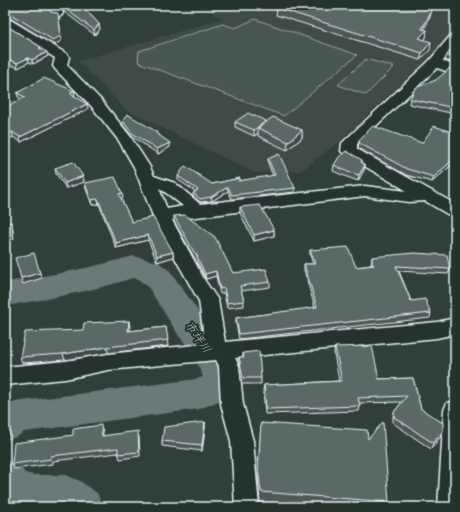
<svg xmlns="http://www.w3.org/2000/svg" width="460" height="512" font-family="'Playpen Sans','Klee One',sans-serif">
<style>
.built{fill:#3f4b46}
.green{fill:#495651;stroke:#98a4a4}
.lines{fill:none;stroke-linecap:round;stroke-linejoin:round}
.river{fill:#6d7978;fill-rule:evenodd}
.minor-casing{stroke:#e8f1f8;stroke-width:3}
.minor{fill:#26332d;fill-rule:evenodd}
.wall{fill:#4f5957;stroke:#e8f1f8}
.shaded-wall{fill:#404947;stroke:#e8f1f8}
.building{fill:#5c6865;stroke:#e8f1f8}
.labels{text-anchor:middle;stroke-width:4;stroke-linejoin:round;paint-order:stroke}
.water-label{font-size:12px;font-style:italic;fill:#b1bbbe;stroke:#26332d}
</style>
<rect width="100%" height="100%" fill="#323e39"/>
<filter id="ink" filterUnits="userSpaceOnUse"><feTurbulence type="fractalNoise" baseFrequency=".025" numOctaves="2"/><feDisplacementMap in="SourceGraphic" scale="8" xChannelSelector="R" yChannelSelector="G"/><feConvolveMatrix kernelMatrix="1 2 1 2 8 2 1 2 1" color-interpolation-filters="sRGB"/></filter>
<g filter="url(#ink)">
<!-- built -->
<path class="built" d="M201 5H455V34L341 140 301 171 254 173 126 110 78 61 222 19Z"/>
<!-- green -->
<g class="green">
<path d="M255 19 357 55 284 116 138 62 139 51 223 24 235 28Z"/>
<path d="M366 59 394 67 366 95 338 85Z"/>
</g>
<g class="lines">
<!-- river -->
<g class="river">
<path d="M133 256 158 262 170 271 203 318 220 338 241 382 234 395 199 409 24 432 18 436 5 441V405L14 402 197 379 203 377 194 355 179 336 148 287 138 279 133 278C91 291 49 299 5 306V282C49 276 91 268 133 256Z"/>
<path d="M5 460 19 465 25 473 34 475H66L80 481 97 493 103 507H13L5 504Z"/>
</g>
<!-- minor casing -->
<g class="minor-casing">
<g id="minor">
<path d="M5 5H18L16 7 5 11Z"/>
<path d="M46 5H58L63 13 61 16H53Z"/>
<path d="M5 18 9 19 67 54 69 57 67 65 102 101 130 136 150 167 154 176 175 183 200 204 365 186 407 191 344 154 341 151 342 143 430 60 451 35 455 34V46L443 61 455 66V74L437 68 357 144V149L455 204V217L449 215 425 201 409 202 365 196 172 220 205 281 218 300 225 342 437 322 455 318V334L437 338 235 358 239 366 243 404 253 441 259 507H235L231 441 221 404 219 366 216 360 108 370 65 379 5 385V367L65 361 108 354 205 344 199 301 156 224 134 167 119 141 92 107 55 69 53 66 55 58 5 27ZM159 188 169 195 183 206 167 209Z"/>
<path d="M455 401V507H438L444 410 447 403Z"/>
</g>
</g>
<!-- minor -->
<use href="#minor" class="minor"/>
</g>
<!-- wall -->
<g class="wall">
<path d="M60 5H81L99 24 100 29 95 35 63 11Z"/>
<path d="M5 8 51 12 59 18 61 41 54 45 10 18 5 17Z"/>
<path d="M277 8 430 17 424 29 426 38 424 40 430 50 420 60 276 15Z"/>
<path d="M5 25 41 47V49L48 56 33 64 29 62 18 68 5 62Z"/>
<path d="M455 46V64L445 60 447 55Z"/>
<path d="M455 70V114L409 104 410 99 436 80Z"/>
<path d="M17 93 75 96 88 109 21 142 13 137 5 141V108L21 99 18 97Z"/>
<path d="M123 121 157 134 170 147 158 154 133 137 123 125Z"/>
<path d="M266 121V122L302 130V138L287 150 258 136V133L254 136 235 127V122Z"/>
<path d="M455 133V162L432 182 406 175 358 148 359 140 422 143Z"/>
<path d="M268 159 295 188V192L232 199 228 191 212 201 200 202 193 196V193L195 191 178 180V176L212 184 240 178V181L273 176 268 163Z"/>
<path d="M362 160V163L365 165 364 170 358 181 347 177 333 171 334 165Z"/>
<path d="M55 168 83 176 84 182 66 188 56 174Z"/>
<path d="M85 183 123 198 121 199 132 222 173 252V257L157 262 148 240 116 248 99 204 92 205 86 189Z"/>
<path d="M240 207 274 230V236L254 241 240 213Z"/>
<path d="M174 216 233 273 270 282V287L241 291 244 301V306L227 308 224 293 220 294 216 276 206 279 196 259 194 257 174 221Z"/>
<path d="M310 250 356 267 371 265 372 257 450 269 448 274 399 271 411 301 431 313 430 318 239 339 236 323V318L315 308 304 270V264H313L310 255Z"/>
<path d="M129 321V331L166 327 168 346 108 353 65 360 22 363 20 357 83 330Z"/>
<path d="M335 347 379 379 413 378 421 409 443 431 441 436 431 449 393 423V417L394 412 402 402 359 403 360 406 359 411 265 414 263 390 264 385 339 381 334 353Z"/>
<path d="M243 353 261 378V384H242L239 362V357H243Z"/>
<path d="M205 422V428L202 451 162 446V441Z"/>
<path d="M261 423 368 439 389 502 387 507H330L260 502 258 479Z"/>
<path d="M103 430V436H139L140 456 120 459 118 453 53 461V464L14 469 12 464 73 435Z"/>
</g>
<!-- shaded-wall -->
<g class="shaded-wall">
<path d="M432 10 430 17 421 36 422 29Z"/>
<path d="M59 18 61 41 54 45 53 40Z"/>
<path d="M99 24 100 29 95 35 94 30Z"/>
<path d="M427 30 426 38 417 46 419 38Z"/>
<path d="M431 42 430 50 420 60 422 53Z"/>
<path d="M47 52 48 56 33 64 32 60Z"/>
<path d="M28 58 29 62 18 68 17 63Z"/>
<path d="M74 91 75 96 70 93Z"/>
<path d="M87 104 88 109 21 142 20 137Z"/>
<path d="M266 121V127L258 128V133L254 136V130Z"/>
<path d="M302 130V138L287 150 288 142Z"/>
<path d="M12 132 13 137 5 141V135Z"/>
<path d="M170 143V147L158 154 157 149Z"/>
<path d="M455 158V162L432 182 434 177Z"/>
<path d="M365 165 364 170 358 181 359 175Z"/>
<path d="M83 176 84 182 66 188 65 183Z"/>
<path d="M228 187V191L212 201 211 197Z"/>
<path d="M122 193 123 198 120 199 119 194Z"/>
<path d="M98 199 99 204 92 205 91 200Z"/>
<path d="M12 222 14 239 5 240V237Z"/>
<path d="M274 230V236L254 241V235Z"/>
<path d="M148 235V240L116 248V243Z"/>
<path d="M173 252V257L157 262V256Z"/>
<path d="M216 271V276L206 279 205 274Z"/>
<path d="M40 273 42 278 23 284 21 278Z"/>
<path d="M129 321 130 327 129 337 128 331Z"/>
<path d="M107 347 108 353 65 360 63 354Z"/>
<path d="M205 422V428L202 451V445Z"/>
<path d="M443 431 441 436 431 449 433 443Z"/>
</g>
<!-- building -->
<g class="building">
<path d="M13 5H46L51 12 58 13 61 36 53 40 9 13H5V8Z"/>
<path d="M62 5H81L99 24 94 30 63 7Z"/>
<path d="M280 5H416L432 10 422 29 427 30 419 38 431 42 422 53 277 8Z"/>
<path d="M5 25 41 47 39 48 47 52 32 60 28 58 17 63 5 58Z"/>
<path d="M455 46V59L447 55Z"/>
<path d="M450 68 455 70V108L410 99 415 88 436 80Z"/>
<path d="M44 78 74 91 70 93 87 104 20 137 12 132 5 135V108L25 97 17 93Z"/>
<path d="M248 113 266 121 254 130 235 122Z"/>
<path d="M127 114 157 132 156 133 170 143 157 149 132 133 123 121Z"/>
<path d="M273 117 302 130 288 142 258 128Z"/>
<path d="M373 126 422 143 434 126 455 133V158L434 177 407 169 359 143V140Z"/>
<path d="M346 151 362 160 361 162 365 165 359 175 348 172 334 165 339 157Z"/>
<path d="M279 154 295 188 232 195 228 187 211 197 200 199 193 193 198 190 178 176 185 166 212 184 240 178 238 181 275 175 268 159Z"/>
<path d="M73 162 83 176 65 183 55 168Z"/>
<path d="M115 177 122 193 119 194 132 222 153 217 173 252 157 256 148 235 116 243 98 199 91 200 85 183Z"/>
<path d="M260 205 274 230 254 235 240 207Z"/>
<path d="M185 215 215 237 233 273 266 269 270 282 240 286 244 301 227 303 224 288 220 289 216 271 205 274 196 254 194 252 174 216Z"/>
<path d="M12 222 13 236 5 237V223Z"/>
<path d="M348 247 356 267 374 265H372V257L414 253 447 255 450 269 396 266 411 301 425 299 431 313 239 334 236 318 317 307 304 264H315L310 250Z"/>
<path d="M34 253 40 273 21 278 15 258Z"/>
<path d="M129 321 128 331 166 327 168 340 107 347 63 354 20 357 25 332 83 330 84 323Z"/>
<path d="M372 346 379 379 413 378 421 409 443 423V431L433 443 394 417V412L407 396 358 398 360 406 266 409 264 385 342 381 335 347Z"/>
<path d="M259 351 261 378H243L239 357H244L243 353Z"/>
<path d="M205 422 202 445 162 441 164 427Z"/>
<path d="M383 422 389 502 261 492 258 469 261 423 367 430 368 439Z"/>
<path d="M101 425 102 436 138 431 139 452 118 454V448L51 456V459L12 464 14 443 73 435V429Z"/>
</g>
</g>
<g class="labels">
<!-- water labels -->
<g class="water-label">
<text transform="translate(198 337) rotate(55)" y="4">市坪川</text>
</g>
</g>
<!-- margin -->
<rect width="460" height="512" fill="none" stroke="#26332d" stroke-width="20"/>
<rect x="10" y="10" width="440" height="492" fill="none" stroke="#e8f1f8" stroke-width="1.5" filter="url(#ink)"/>
</svg>
